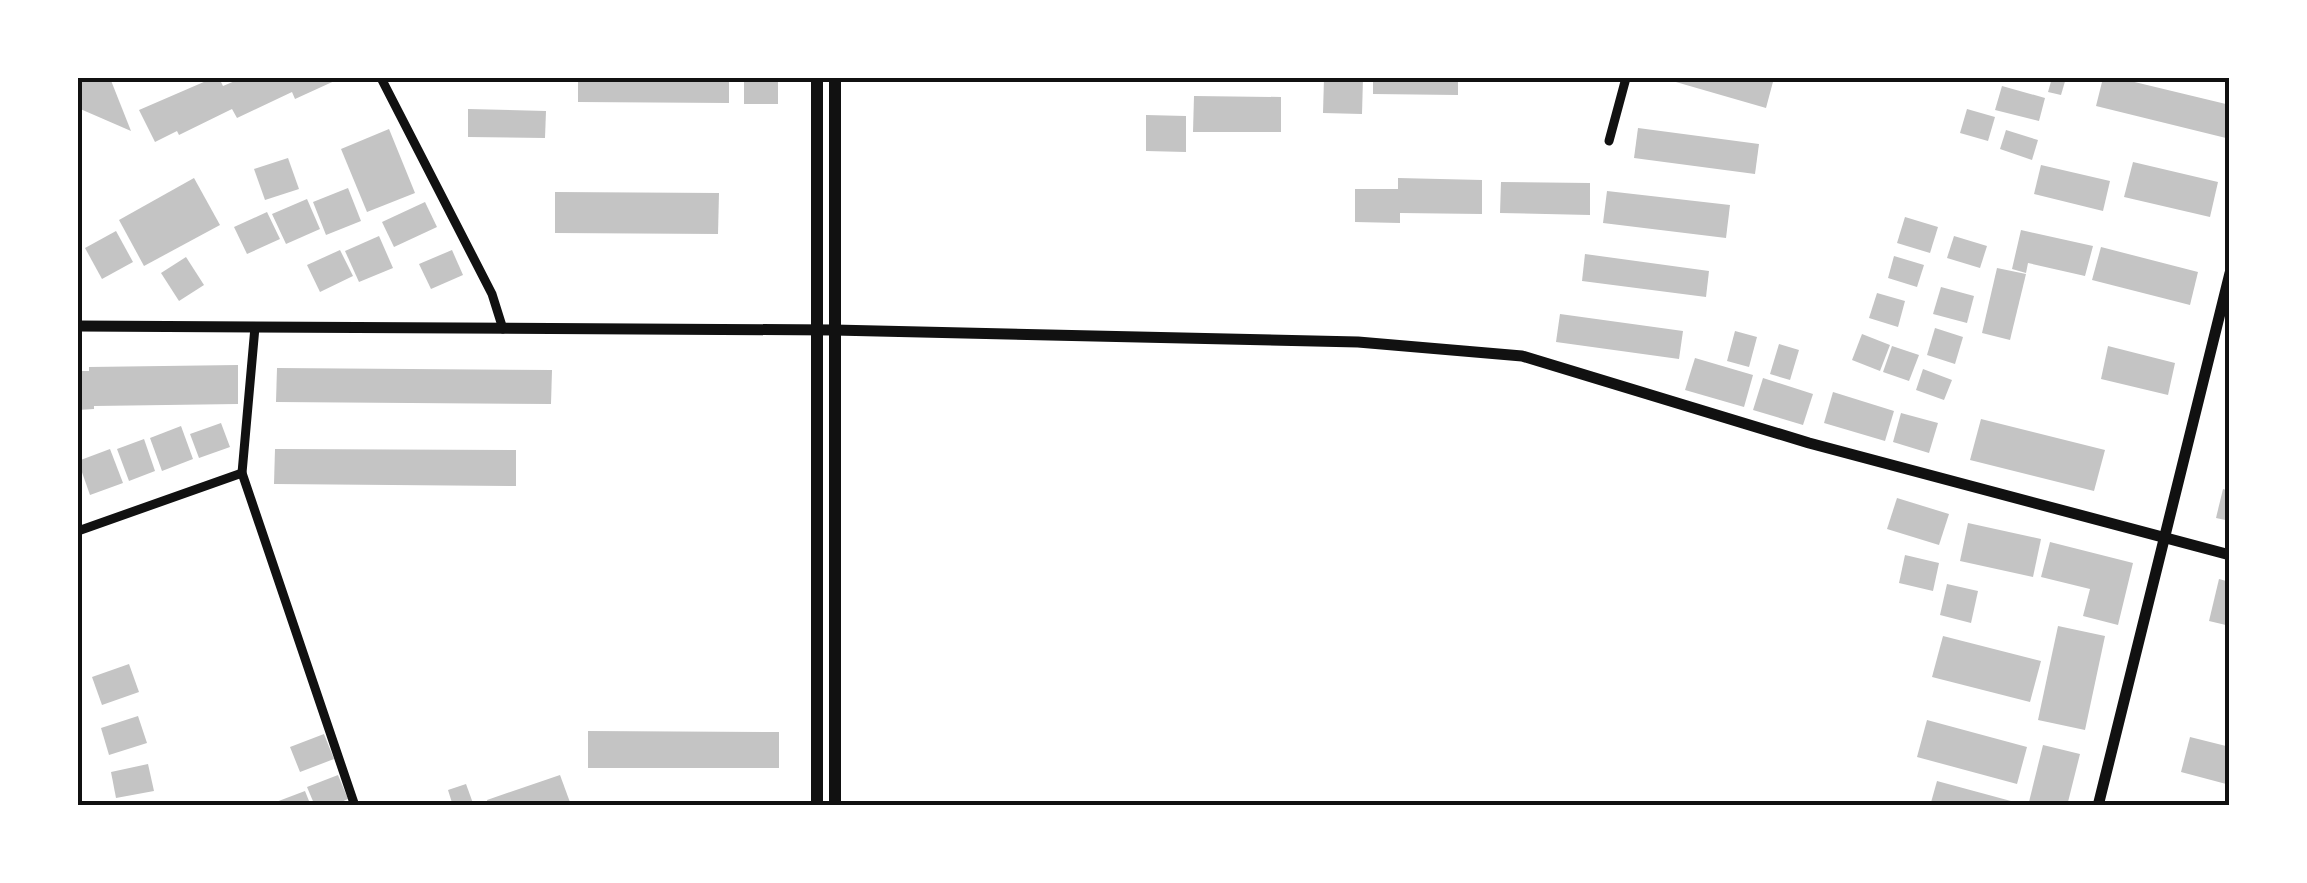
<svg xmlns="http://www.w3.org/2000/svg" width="2307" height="883" font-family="Mulish,sans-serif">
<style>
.building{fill:#c4c4c4}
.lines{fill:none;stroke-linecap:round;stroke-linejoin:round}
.minor{stroke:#111;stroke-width:9}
.tertiary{stroke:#111;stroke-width:11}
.secondary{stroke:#111;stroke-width:12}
.neatline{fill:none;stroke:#111;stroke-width:4}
</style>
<rect width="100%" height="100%" fill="#fff"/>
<!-- building -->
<g class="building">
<path d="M78 78H110L131 131 78 108Z"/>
<path d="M213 78H219L223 86 242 78H341L295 99 292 92 237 118 232 109 179 135 177 131 155 142 139 110Z"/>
<path d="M578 78H729V103L578 102Z"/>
<rect x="744" y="78" width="34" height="26"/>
<path d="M1324 78H1363L1362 114 1323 113Z"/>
<path d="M1373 78H1458V95L1373 94Z"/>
<path d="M1662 78H1774L1766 108Z"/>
<path d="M2052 78H2066L2061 95 2048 92Z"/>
<path d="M2103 78H2118L2230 105 2226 138 2096 106Z"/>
<path d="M2002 86 2045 98 2039 121 1995 110Z"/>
<path d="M1194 96 1281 97V132H1193Z"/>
<path d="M468 109 546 111 545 138 468 137Z"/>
<path d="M1967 109 1995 117 1988 141 1960 133Z"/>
<path d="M1146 115 1186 116V152L1146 151Z"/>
<path d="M1638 128 1759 144 1755 174 1634 158Z"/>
<path d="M389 129 415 193 367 212 341 149Z"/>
<path d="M2006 130 2038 140 2032 160 2000 149Z"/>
<path d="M288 158 299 189 265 200 254 169Z"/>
<path d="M2133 162 2218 182 2210 217 2124 197Z"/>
<path d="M2041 165 2110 181 2103 211 2034 194Z"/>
<path d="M194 178 220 225 144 266 119 220Z"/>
<path d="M1398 178 1482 180V214L1400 213V223L1355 222V189H1398Z"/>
<path d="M1501 182 1590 183V215L1500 213Z"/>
<path d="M348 188 361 221 326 235 313 202Z"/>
<path d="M1607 191 1730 205 1726 238 1603 223Z"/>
<path d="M555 192 719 193 718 234 555 233Z"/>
<path d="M307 199 320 229 286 244 272 214Z"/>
<path d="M425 202 437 227 394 247 382 222Z"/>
<path d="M267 212 280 239 247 254 234 227Z"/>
<path d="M1905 217 1938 227 1930 253 1897 243Z"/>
<path d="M2021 230 2093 246 2085 276 2028 263 2026 273 2012 269Z"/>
<path d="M116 231 133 262 102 279 85 248Z"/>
<path d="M379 236 393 268 359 282 345 251Z"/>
<path d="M1954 236 1987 246 1980 268 1947 258Z"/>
<path d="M2101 247 2198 272 2190 305 2092 280Z"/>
<path d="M340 250 353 276 320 292 307 265Z"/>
<path d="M452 250 463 275 431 289 419 264Z"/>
<path d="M1585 254 1709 271 1706 297 1582 281Z"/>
<path d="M1894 256 1924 265 1917 287 1888 278Z"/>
<path d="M186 257 204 285 179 301 161 273Z"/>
<path d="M1997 268 2026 274 2010 340 1982 333Z"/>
<path d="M1941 287 1974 296 1967 323 1933 314Z"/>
<path d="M1877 293 1905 301 1898 327 1869 318Z"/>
<path d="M1560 314 1683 331 1679 359 1556 342Z"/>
<path d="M1935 328 1963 337 1955 364 1927 355Z"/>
<path d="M1735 331 1757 337 1749 367 1727 361Z"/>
<path d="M1862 334 1890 345 1880 371 1852 360Z"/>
<path d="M1779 344 1799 350 1790 380 1770 374Z"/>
<path d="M1892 346 1919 355 1909 381 1883 372Z"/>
<path d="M2108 346 2175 363 2168 395 2101 379Z"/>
<path d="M1695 358 1753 375 1744 407 1685 390Z"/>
<path d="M238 365V404L94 406V409L78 410V371H89V367Z"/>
<path d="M277 368 552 370 551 404 276 402Z"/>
<path d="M1923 369 1952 380 1944 400 1916 390Z"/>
<path d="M1763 378 1813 394 1803 425 1753 410Z"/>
<path d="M1833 392 1894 411 1885 441 1824 423Z"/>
<path d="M1901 413 1938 423 1929 453 1893 442Z"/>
<path d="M1981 419 2105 450 2094 491 1970 460Z"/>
<path d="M221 423 230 447 199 458 190 434Z"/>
<path d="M181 426 193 459 162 471 150 438Z"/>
<path d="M144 439 155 471 129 481 117 449Z"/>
<path d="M110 449 123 483 90 495 78 461Z"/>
<path d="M275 449 516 450V486L274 484Z"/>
<path d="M2223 489 2230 491V521L2216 518Z"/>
<path d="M1897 498 1949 514 1939 545 1887 529Z"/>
<path d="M1968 523 2041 539 2033 577 1960 561Z"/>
<path d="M2050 542 2133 563 2118 625 2083 616 2090 589 2041 577Z"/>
<path d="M1905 555 1939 563 1933 591 1899 583Z"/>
<path d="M2219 579 2230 582V626L2209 621Z"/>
<path d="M1947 584 1978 591 1971 623 1940 615Z"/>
<path d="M2058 626 2105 636 2085 730 2038 720Z"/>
<path d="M1943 636 2041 661 2030 702 1932 677Z"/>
<path d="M129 664 139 692 102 705 92 677Z"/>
<path d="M138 716 147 743 109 755 101 728Z"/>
<path d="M1927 720 2027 747 2017 784 1917 757Z"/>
<path d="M588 731 779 732V768H588Z"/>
<path d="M324 734 334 759 300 772 290 747Z"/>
<path d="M2190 737 2230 747V785L2181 772Z"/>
<path d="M2043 745 2080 754 2067 806H2028Z"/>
<path d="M148 764 154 791 116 798 111 772Z"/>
<path d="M338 775 348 799 332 806H315L307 787Z"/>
<path d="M560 775 571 805 488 806 487 800Z"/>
<path d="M1937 781 2022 804V806H1930Z"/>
<path d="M466 784 474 806H453L448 790Z"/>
<path d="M305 791 311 806H268V805Z"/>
</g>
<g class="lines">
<!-- minor -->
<g class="minor">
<path d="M381 78 492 294 503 329"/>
<path d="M1609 141 1626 78"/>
<path d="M255 327 242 473 355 806"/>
<path d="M78 531 242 473"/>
</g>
<!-- tertiary -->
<g class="tertiary">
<path d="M78 326 834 330 1358 342 1522 356 1809 443 2230 555"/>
<path d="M2098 806 2230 273"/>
</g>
<!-- secondary -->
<g class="secondary">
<path d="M817 78V806"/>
<path d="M835 78V806"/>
</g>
</g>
<!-- border -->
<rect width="2307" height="883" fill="none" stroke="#ffffff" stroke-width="160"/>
<rect x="80" y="80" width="2147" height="723" class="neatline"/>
</svg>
